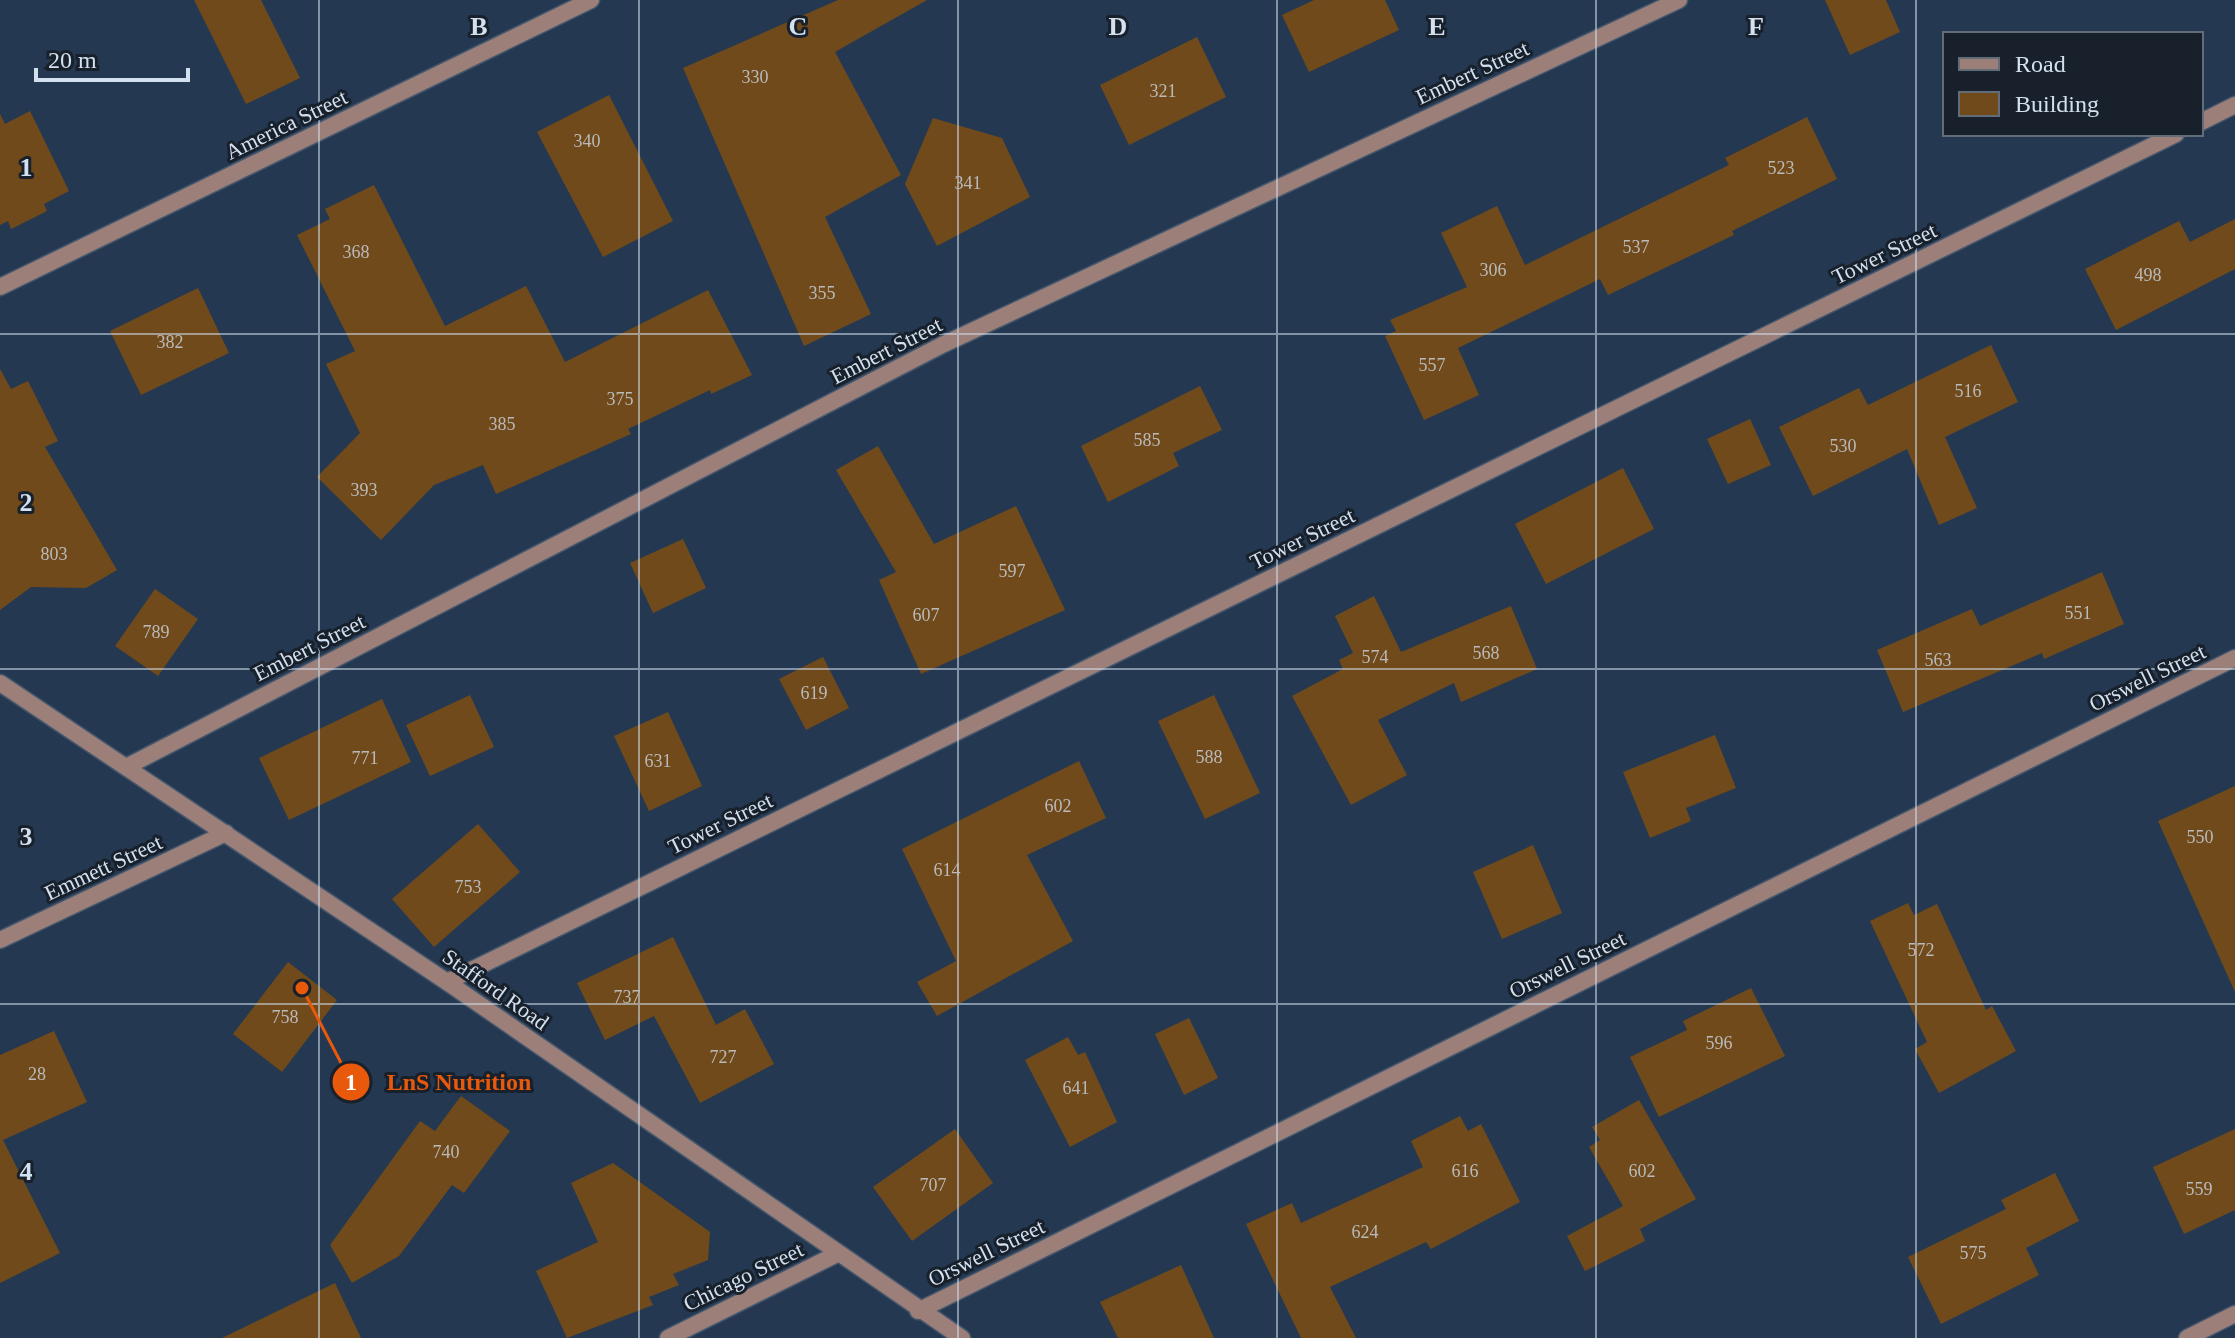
<svg xmlns="http://www.w3.org/2000/svg" width="2235" height="1338" font-family="Georgia,serif">
<style>
.building{fill:#704a1b}
.lines{fill:none;stroke-linecap:round;stroke-linejoin:round}
.minor-casing{stroke:#44576d;stroke-width:19}
.tertiary-casing{stroke:#44576d;stroke-width:19}
.minor{stroke:#9c7f79;stroke-width:16}
.tertiary{stroke:#9c7f79;stroke-width:16}
.grid{fill:none;stroke:#d3e0ef;stroke-width:2;stroke-opacity:0.55}
.labels{text-anchor:middle;stroke-width:6;stroke-linejoin:round;paint-order:stroke}
.number-label{font-size:18px;fill:#bababa}
.street-label{font-size:22px;fill:#d3e0ef;stroke:#17202b}
.grid-label{font-size:26px;text-anchor:middle;font-weight:bold;fill:#d3e0ef;stroke:#17202b;stroke-width:6;stroke-linejoin:round;paint-order:stroke}
.leader{fill:none;stroke:#e8590c;stroke-width:3}
.callout-dot{fill:#e8590c;stroke:#17202b;stroke-width:3}
.mark-label{font-size:24px;text-anchor:middle;font-weight:bold;fill:#fff}
.callout-label{font-size:24px;text-anchor:middle;font-weight:bold;fill:#e8590c;stroke:#17202b;stroke-width:6;stroke-linejoin:round;paint-order:stroke}
</style>
<rect width="100%" height="100%" fill="#243951"/>
<!-- building -->
<g class="building">
<path d="M194 0H261L300 78 246 104Z"/>
<path d="M838 0H927L835 52 901 175 825 217 871 314 804 346 683 68Z"/>
<path d="M1314 0H1385L1399 30 1309 72 1282 15Z"/>
<path d="M1825 0H1886L1900 32 1850 55Z"/>
<path d="M1197 37 1226 97 1129 145 1100 85Z"/>
<path d="M609 95 673 221 603 257 537 132Z"/>
<path d="M30 111 69 191 44 204 47 211 11 229 8 221 0 225V114L5 124Z"/>
<path d="M1807 117 1837 179 1732 231 1734 235 1608 295 1600 279 1458 348 1479 395 1424 420 1385 336 1396 331 1390 320 1467 287 1441 233 1497 206 1525 265 1729 165 1725 158Z"/>
<path d="M933 118 1002 138 1030 197 937 246 905 184Z"/>
<path d="M374 185 445 326 526 286 565 362 708 290 752 375 711 394 710 390 628 429 631 434 496 494 483 465 434 485 381 540 317 477 360 433 326 364 355 351 297 235 330 219 325 209Z"/>
<path d="M2235 219V269L2116 330 2085 269 2179 221 2190 242Z"/>
<path d="M198 288 229 353 141 395 110 331Z"/>
<path d="M1991 345 2018 402 1945 437 1977 508 1939 525 1907 449 1813 496 1779 427 1859 388 1868 405Z"/>
<path d="M0 369 11 389 28 381 58 441 45 447 117 570 86 588 31 587 0 610Z"/>
<path d="M1200 386 1222 430 1173 453 1179 466 1108 502 1081 446Z"/>
<path d="M1750 419 1771 465 1728 484 1707 439Z"/>
<path d="M878 446 934 544 1016 506 1065 610 921 674 879 580 896 572 836 470Z"/>
<path d="M1623 468 1654 529 1546 584 1515 524Z"/>
<path d="M683 539 706 588 653 613 630 563Z"/>
<path d="M2102 572 2124 624 2044 659 2042 653 1903 712 1877 650 1972 609 1980 626Z"/>
<path d="M155 589 198 619 158 676 115 646Z"/>
<path d="M1374 596 1401 652 1511 606 1537 669 1461 702 1454 683 1378 720 1407 775 1351 805 1292 696 1343 669 1339 660 1353 653 1335 616Z"/>
<path d="M823 657 849 708 806 730 779 679Z"/>
<path d="M470 695 494 747 430 776 406 725Z"/>
<path d="M1214 695 1260 793 1205 819 1158 721Z"/>
<path d="M382 699 411 762 289 820 259 758Z"/>
<path d="M668 712 702 786 649 811 614 736Z"/>
<path d="M1715 735 1736 788 1686 808 1691 821 1650 838 1623 772Z"/>
<path d="M1079 761 1106 818 1027 855 1073 941 937 1016 917 982 956 961 902 849Z"/>
<path d="M2235 786V992L2158 821Z"/>
<path d="M478 824 520 872 434 947 392 899Z"/>
<path d="M1533 845 1562 913 1502 939 1473 872Z"/>
<path d="M1908 903 1914 915 1937 904 1986 1010 1992 1006 2016 1051 1939 1093 1915 1049 1927 1042 1870 921Z"/>
<path d="M673 937 716 1025 745 1009 774 1064 700 1103 654 1016 605 1040 577 983Z"/>
<path d="M288 962 337 1000 282 1072 233 1034Z"/>
<path d="M1751 988 1785 1056 1659 1117 1630 1057 1687 1030 1683 1021Z"/>
<path d="M1189 1018 1218 1078 1184 1095 1155 1034Z"/>
<path d="M54 1031 87 1102 3 1140 60 1253 0 1283V1055Z"/>
<path d="M1068 1037 1078 1055 1085 1052 1117 1122 1070 1147 1025 1060Z"/>
<path d="M461 1096 510 1131 464 1193 452 1185 399 1256 352 1283 330 1245 420 1121 435 1131Z"/>
<path d="M1639 1100 1696 1199 1640 1229 1645 1241 1585 1271 1567 1236 1623 1206 1589 1147 1600 1140 1592 1127Z"/>
<path d="M1460 1116 1468 1131 1481 1124 1520 1202 1431 1249 1426 1242 1330 1287 1356 1338H1301L1246 1224 1292 1203 1301 1223 1423 1167 1411 1141Z"/>
<path d="M955 1129 993 1183 912 1241 873 1187Z"/>
<path d="M2235 1129V1210L2184 1234 2153 1167Z"/>
<path d="M613 1163 710 1232 708 1260 673 1274 679 1285 649 1297 653 1305 567 1338 536 1271 598 1242 571 1183Z"/>
<path d="M2055 1173 2079 1221 2026 1248 2039 1275 1941 1324 1908 1257 2006 1209 2001 1200Z"/>
<path d="M1181 1265 1214 1338H1118L1100 1302Z"/>
<path d="M335 1283 361 1338H222Z"/>
</g>
<g class="lines">
<!-- minor casing -->
<g class="minor-casing">
<g id="minor">
<path d="M2201 122 2235 105"/>
<path d="M0 287 591 0"/>
<path d="M126 767 942 345 1679 0"/>
<path d="M0 940 226 833"/>
<path d="M447 982 2176 134"/>
<path d="M918 1311 2235 658"/>
<path d="M668 1338 837 1254"/>
<path d="M2187 1338 2235 1314"/>
</g>
</g>
<!-- tertiary casing -->
<g class="tertiary-casing">
<path id="tertiary" d="M0 683 447 982 962 1338"/>
</g>
<!-- minor -->
<use href="#minor" class="minor"/>
<!-- tertiary -->
<use href="#tertiary" class="tertiary"/>
</g>
<!-- grid -->
<path class="grid" d="M319 0V1338M639 0V1338M958 0V1338M1277 0V1338M1596 0V1338M1916 0V1338M0 334H2235M0 669H2235M0 1004H2235"/>
<g class="labels">
<!-- number labels -->
<g class="number-label">
<text x="755" y="83">330</text>
<text x="1163" y="97">321</text>
<text x="587" y="147">340</text>
<text x="1781" y="174">523</text>
<text x="968" y="189">341</text>
<text x="1636" y="253">537</text>
<text x="356" y="258">368</text>
<text x="1493" y="276">306</text>
<text x="2148" y="281">498</text>
<text x="822" y="299">355</text>
<text x="170" y="348">382</text>
<text x="1432" y="371">557</text>
<text x="1968" y="397">516</text>
<text x="620" y="405">375</text>
<text x="502" y="430">385</text>
<text x="1147" y="446">585</text>
<text x="1843" y="452">530</text>
<text x="364" y="496">393</text>
<text x="54" y="560">803</text>
<text x="1012" y="577">597</text>
<text x="2078" y="619">551</text>
<text x="926" y="621">607</text>
<text x="156" y="638">789</text>
<text x="1486" y="659">568</text>
<text x="1375" y="663">574</text>
<text x="1938" y="666">563</text>
<text x="814" y="699">619</text>
<text x="1209" y="763">588</text>
<text x="365" y="764">771</text>
<text x="658" y="767">631</text>
<text x="1058" y="812">602</text>
<text x="2200" y="843">550</text>
<text x="947" y="876">614</text>
<text x="468" y="893">753</text>
<text x="1921" y="956">572</text>
<text x="627" y="1003">737</text>
<text x="285" y="1023">758</text>
<text x="1719" y="1049">596</text>
<text x="723" y="1063">727</text>
<text x="37" y="1080">28</text>
<text x="1076" y="1094">641</text>
<text x="446" y="1158">740</text>
<text x="1465" y="1177">616</text>
<text x="1642" y="1177">602</text>
<text x="933" y="1191">707</text>
<text x="2199" y="1195">559</text>
<text x="1365" y="1238">624</text>
<text x="1973" y="1259">575</text>
</g>
<!-- street labels -->
<g class="street-label">
<text transform="translate(1472 72) rotate(-25)" y="8">Embert Street</text>
<text transform="translate(286 124) rotate(-26)" y="8">America Street</text>
<text transform="translate(1884 253) rotate(-26)" y="8">Tower Street</text>
<text transform="translate(886 350) rotate(-27)" y="8">Embert Street</text>
<text transform="translate(1302 538) rotate(-26)" y="8">Tower Street</text>
<text transform="translate(309 647) rotate(-27)" y="8">Embert Street</text>
<text transform="translate(2147 677) rotate(-26)" y="8">Orswell Street</text>
<text transform="translate(720 823) rotate(-26)" y="8">Tower Street</text>
<text transform="translate(103 867) rotate(-25)" y="8">Emmett Street</text>
<text transform="translate(1567 964) rotate(-26)" y="8">Orswell Street</text>
<text transform="translate(496 989) rotate(35)" y="8">Stafford Road</text>
<text transform="translate(986 1252) rotate(-26)" y="8">Orswell Street</text>
<text transform="translate(743 1276) rotate(-26)" y="8">Chicago Street</text>
</g>
</g>
<g class="grid-label">
<text x="479" y="35">B</text>
<text x="798" y="35">C</text>
<text x="1118" y="35">D</text>
<text x="1437" y="35">E</text>
<text x="1756" y="35">F</text>
<text x="26" y="176">1</text>
<text x="26" y="511">2</text>
<text x="26" y="845">3</text>
<text x="26" y="1180">4</text>
</g>
<!-- callouts -->
<path class="leader" d="M302 988L351 1082"/>
<g class="callout-dot">
<circle cx="302" cy="988" r="8"/>
<circle cx="351" cy="1082" r="20"/>
</g>
<g class="mark-label">
<text x="351" y="1090">1</text>
</g>
<g class="callout-label">
<text x="459" y="1090">LnS Nutrition</text>
</g>
<!-- legend -->
<rect x="1943" y="32" width="260" height="104" fill="#17202b" stroke="#626d79" stroke-width="2"/>
<rect x="1959" y="58" width="40" height="12" fill="#9c7f79" stroke="#626d79" stroke-width="2"/>
<text x="2015" y="72" font-size="24" fill="#d3e0ef">Road</text>
<rect x="1959" y="92" width="40" height="24" fill="#704a1b" stroke="#626d79" stroke-width="2"/>
<text x="2015" y="112" font-size="24" fill="#d3e0ef">Building</text>
<!-- scale -->
<path d="M36 68v12h152v-12" fill="none" stroke="#d3e0ef" stroke-width="4"/>
<text x="48" y="68" font-size="24" fill="#d3e0ef" stroke="#17202b" stroke-width="6" paint-order="stroke">20 m</text>
</svg>
